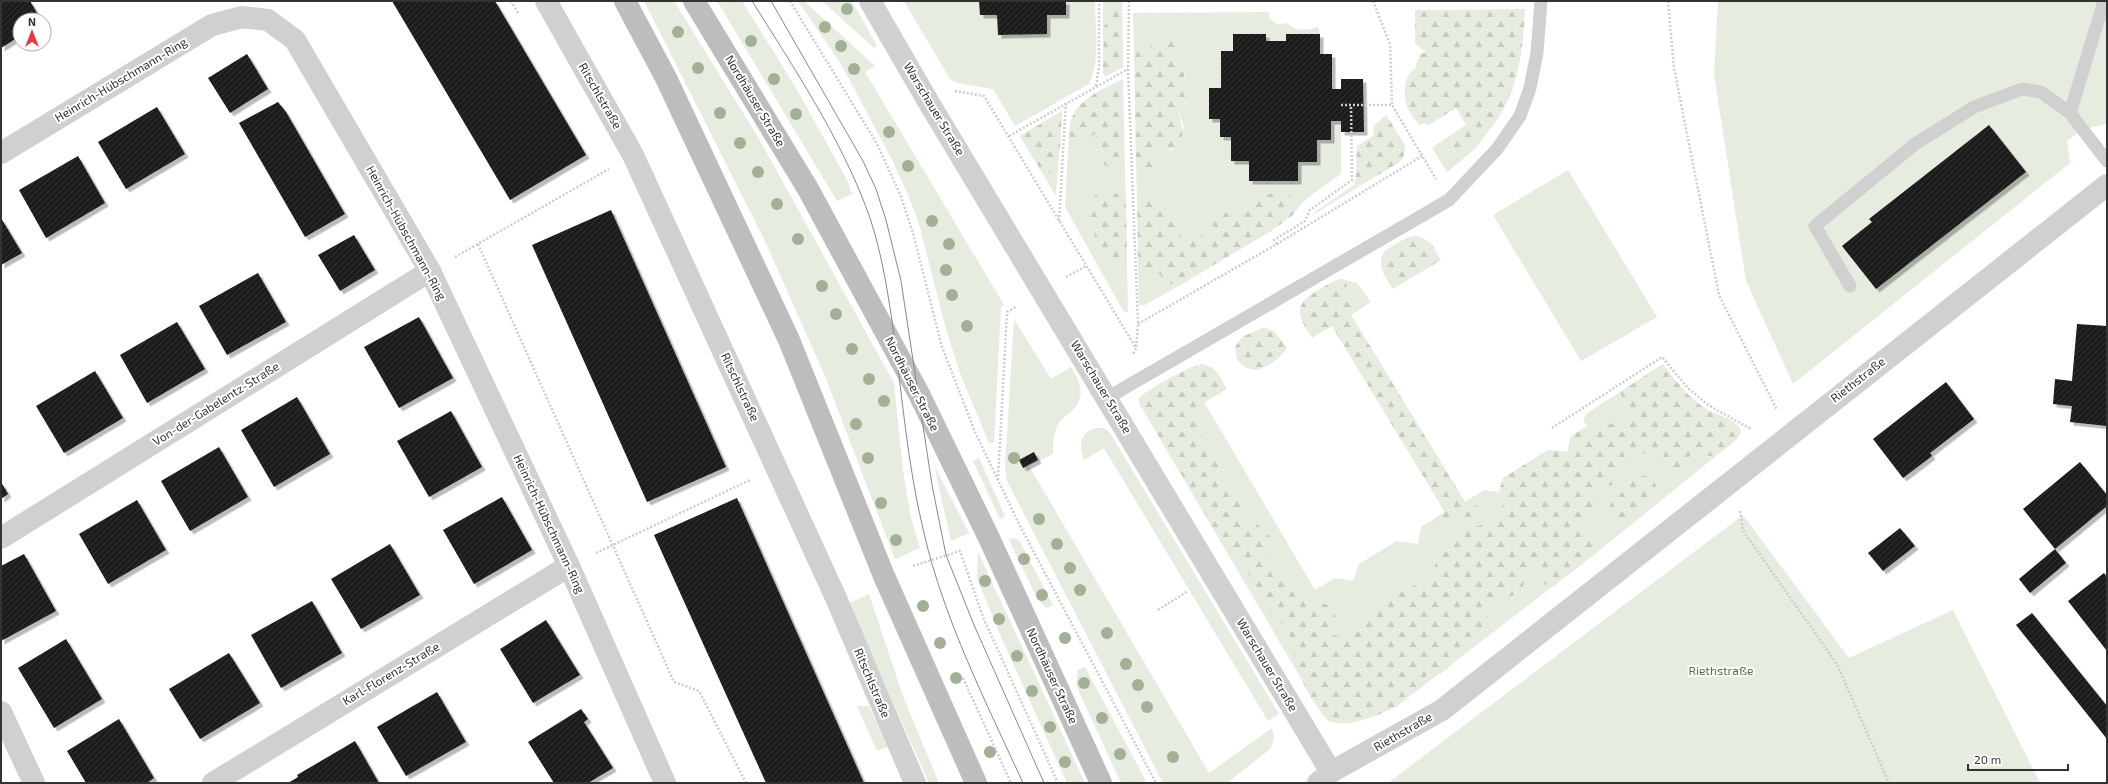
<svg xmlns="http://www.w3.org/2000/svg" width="2108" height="784" font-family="'Exo 2',sans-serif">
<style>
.green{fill:#e6ecdf}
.forest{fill:url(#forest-firs)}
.building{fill:url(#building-hatch);filter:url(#shadow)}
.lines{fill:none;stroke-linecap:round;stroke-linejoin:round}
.path{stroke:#cdcdcd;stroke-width:2.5;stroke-dasharray:2 2;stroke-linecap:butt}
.service{stroke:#d0d0d0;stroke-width:13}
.minor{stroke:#d0d0d0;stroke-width:22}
.secondary{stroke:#bdbdbd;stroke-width:22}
.tram{stroke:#888;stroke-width:1}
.tree{fill:#a2b095}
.labels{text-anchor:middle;stroke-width:4;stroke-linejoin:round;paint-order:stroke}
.street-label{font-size:12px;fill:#333;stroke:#fff}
.park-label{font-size:12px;fill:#56703f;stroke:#fff}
</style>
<defs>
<pattern id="forest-firs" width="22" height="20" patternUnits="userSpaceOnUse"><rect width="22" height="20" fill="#e6ecdf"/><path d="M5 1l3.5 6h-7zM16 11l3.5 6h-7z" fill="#c6cbc0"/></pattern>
<pattern id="building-hatch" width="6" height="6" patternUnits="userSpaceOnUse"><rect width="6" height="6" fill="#1a1a1a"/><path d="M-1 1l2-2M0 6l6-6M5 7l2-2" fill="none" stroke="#333"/></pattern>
<filter id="shadow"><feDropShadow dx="3.5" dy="3.5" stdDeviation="0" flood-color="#0004"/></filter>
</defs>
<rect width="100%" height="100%" fill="#fff"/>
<!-- green -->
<g class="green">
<path d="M644 1H674L758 137 894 383 903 471 911 518 920 548 895 559 825 376 765 241Z"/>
<path d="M717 1H742L796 88 847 180 852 194 837 201Z"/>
<path d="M798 1H804L875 66 865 72 1004 305 1001 307 994 443H989L960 373 946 329 919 224 908 194 889 154 841 64Z"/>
<path d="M822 1H852L877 46 874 48Z"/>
<path d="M904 1H979L980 15H997L998 35 1047 34V15H1066V1H1095C1095 28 1101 59 1089 84L1015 126 993 89 957 83 950 79Z"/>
<path d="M1103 1H1122L1123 67 1106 76 1103 74Z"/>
<path d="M1718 1H2107V124L2083 129 2067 141 2070 163 1793 384 1746 281 1714 74Z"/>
<path d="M1269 12V17C1274 25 1279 25 1287 23 1295 31 1308 32 1318 26L1320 34H1286V41H1266V34H1233V51H1221V88L1209 89V119H1220V137H1231V161H1249V181H1298V162H1317V140L1331 121H1341V174L1306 199 1298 208 1297 202 1273 193 1253 199 1244 210 1215 215 1210 238 1194 234 1180 240 1175 216 1163 212 1157 201 1143 196 1137 200 1136 169 1143 172 1156 148 1173 150 1184 127 1178 110 1191 100 1184 82 1185 74 1176 57 1154 42 1149 49 1143 51 1134 48 1133 13Z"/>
<path d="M1123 79 1128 312H1124L1065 207 1069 130C1075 98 1097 93 1123 79Z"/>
<path d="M1062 111 1056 196 1020 136Z"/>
<path d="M1493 125 1475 149 1447 172 1432 148 1440 142 1444 146 1472 142 1479 134Z"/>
<path d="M1568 170 1657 317 1581 361 1493 215Z"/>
<path d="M1363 184 1313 215 1315 212 1354 185Z"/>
<path d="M1413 236C1428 237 1433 247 1441 260L1393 289C1383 274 1372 257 1392 246 1399 242 1405 238 1413 236Z"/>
<path d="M1138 269C1146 276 1150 277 1160 274L1171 284H1182L1145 305H1139Z"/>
<path d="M1342 279 1357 283 1371 302 1351 315 1465 502 1484 490 1499 492 1503 478 1548 450 1568 452 1571 436 1587 426 1583 420 1586 414 1663 364C1675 381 1688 397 1706 409 1717 416 1737 418 1741 432L1737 439 1595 554 1397 706C1379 714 1352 728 1332 722 1328 721 1325 717 1322 714L1139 403V398C1150 388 1194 361 1208 366 1218 369 1222 381 1227 389L1204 402 1315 590 1335 578 1353 581 1359 564 1397 541 1418 544 1421 527 1445 512 1332 326 1312 338C1298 315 1293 305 1319 290 1327 285 1333 281 1342 279Z"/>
<path d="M1014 319 1051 379 1071 367C1078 378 1085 392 1077 405 1072 412 1064 416 1059 423 1053 433 1053 443 1053 454L1029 466 1209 773 1272 728 1274 739 1270 749 1227 783H1163L1007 481 1005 467Z"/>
<path d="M1097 428H1104L1110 433 1279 714 1268 721 1104 448 1084 460C1078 446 1080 431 1097 428Z"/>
<path d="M979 458 1005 516 1000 519 973 461Z"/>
<path d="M934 465 969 533 951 541Z"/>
<path d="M1743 515 1849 658 1953 610 2040 783H1388Z"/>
<path d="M1013 538 1019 540 1053 605 1046 608 1037 598 1009 540Z"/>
<path d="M978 552 1085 783H1067L1001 637 977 578Z"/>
<path d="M869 594 904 699 939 783H929L849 603Z"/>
<path d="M1085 667 1147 783H1121L1076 685 1078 670Z"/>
<path d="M857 706H869L888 747 877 751Z"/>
</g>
<!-- forest -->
<g class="forest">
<path d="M1116 7 1122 9 1123 67 1106 76 1103 74 1104 27 1108 20 1107 14Z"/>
<path d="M1525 9C1523 49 1519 91 1494 124 1490 129 1482 131 1477 137 1467 148 1453 154 1440 142L1466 125 1456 108 1429 125 1424 123 1419 125C1415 119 1407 110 1406 103 1404 92 1404 74 1415 69L1420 54 1426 52 1415 43V10Z"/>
<path d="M1164 39 1172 40 1177 48 1176 57 1185 63 1184 82 1192 91 1191 100 1178 110C1181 127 1186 130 1178 147L1166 150 1156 149C1158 159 1158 163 1151 171L1143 172 1136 169 1134 48 1143 51 1148 49 1154 42Z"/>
<path d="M1123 79 1124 169C1100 170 1092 155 1096 133L1086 140 1081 137 1076 140 1070 137C1066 103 1098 92 1123 79Z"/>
<path d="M1062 111 1060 150 1053 153 1056 156 1055 162 1052 165V171L1049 174H1043L1020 136Z"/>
<path d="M1386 115 1405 145 1404 155 1400 162 1363 184 1354 185 1356 177 1357 146 1373 136 1374 126Z"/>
<path d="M1100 190C1114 190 1115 195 1126 196L1127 259 1120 261 1103 252 1096 242 1094 232 1085 222 1084 209Z"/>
<path d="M1273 193 1288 194 1297 202 1298 208 1293 215 1271 231 1182 284H1171L1162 280 1160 274C1150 277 1146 276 1138 269L1137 200 1143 196 1157 201 1163 212 1175 216 1182 228 1180 240 1194 234 1210 238 1215 215 1244 210 1252 199Z"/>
<path d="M1413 236C1427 237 1441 248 1435 264L1405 281 1399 280 1386 269 1387 254C1399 249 1399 239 1413 236Z"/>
<path d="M1342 279C1353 287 1342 293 1345 302L1354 303 1360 309 1351 315 1465 502 1474 496 1472 504 1477 505 1480 511 1479 522 1471 525 1455 518 1452 526 1438 527 1434 519 1445 512 1332 326C1322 331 1318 334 1307 330 1295 310 1299 301 1319 290 1327 285 1333 281 1342 279Z"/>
<path d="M1264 327 1275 332 1287 348C1281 358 1262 373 1250 369 1245 368 1241 363 1237 360L1235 347 1242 337Z"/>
<path d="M1202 364C1215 367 1223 377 1224 391L1204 402 1206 407 1198 418C1204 439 1198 444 1219 456L1221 481C1239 492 1244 499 1244 520L1257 524 1271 537 1266 563 1274 569 1286 574 1291 584 1303 591 1310 599 1334 607 1336 623 1333 635 1348 639C1367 622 1356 610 1387 605L1394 593 1421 583 1433 581 1437 554 1450 550C1462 526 1473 529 1496 520L1503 505 1499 492 1503 478 1548 450 1568 452 1571 436 1580 431 1599 432C1608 422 1618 421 1631 421L1629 404 1624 401 1620 392 1663 364C1675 381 1688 397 1706 409 1717 416 1737 418 1741 432 1736 441 1721 456 1709 456 1704 456 1698 453 1693 452L1688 458 1682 460 1683 467C1676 472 1671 474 1662 470L1656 455 1634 452 1622 458 1619 476 1612 485 1602 486 1597 491 1598 498 1596 506 1582 512 1583 531 1589 529 1598 545 1595 554 1555 585H1546L1542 582 1539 575 1541 568 1539 564C1530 575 1523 575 1522 593L1501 599 1488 609C1488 614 1489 621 1488 625 1481 644 1458 638 1453 664L1440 674 1428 675 1397 706 1376 716 1353 722 1340 716 1330 722C1306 698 1292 662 1289 628L1278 621 1268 610 1265 598 1250 577 1243 561 1230 556 1139 403V398L1144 394 1189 368Z"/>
<path d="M1638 476H1653L1656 487 1651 497V505C1642 515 1634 519 1620 522 1610 514 1608 507 1613 495L1624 492V482Z"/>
</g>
<!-- building -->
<g class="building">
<path d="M1 1H30L41 20H20V36L1 48Z"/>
<path d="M392 1H495L586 155 510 200Z"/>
<path d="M979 1H1066V15H1047V34L998 35 997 15H980Z"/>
<path d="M1233 34H1266V41H1286V34H1320V54H1332V89H1341V79H1363L1364 132H1341V121H1331V140H1317V162H1298V181H1249V161H1231V137H1220V119H1209V88H1221V51H1233Z"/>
<path d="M247 54 268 89 230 113 208 78Z"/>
<path d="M278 102 286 112 345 214 305 237 239 123Z"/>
<path d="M157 107 185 154 126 189 98 142Z"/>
<path d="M1989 125 2026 172 1876 289 1842 246 1872 222 1869 219Z"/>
<path d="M78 156 105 203 46 238 19 190Z"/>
<path d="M611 210 726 467 647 502 532 245Z"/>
<path d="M1 218 22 253 1 265Z"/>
<path d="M354 235 375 270 340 291 318 255Z"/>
<path d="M258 273 286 322 227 355 199 306Z"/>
<path d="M419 317 453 378 399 408 364 347Z"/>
<path d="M177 322 205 369 147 403 120 355Z"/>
<path d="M2077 324 2107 326V426L2070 422 2072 406 2053 404 2055 379 2072 381Z"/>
<path d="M95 371 123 418 64 453 36 406Z"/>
<path d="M1946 382 1974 419 1930 453 1932 456 1903 478 1873 439Z"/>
<path d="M297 397 330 454 274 487 241 430Z"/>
<path d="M451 411 482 467 429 497 397 441Z"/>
<path d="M219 447 248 497 190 531 161 481Z"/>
<path d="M1034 452 1038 460 1023 468 1019 460Z"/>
<path d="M2080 462 2107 495V506L2055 549 2023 509Z"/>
<path d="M1 482 8 494 1 499Z"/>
<path d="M502 497 532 550 474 584 443 530Z"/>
<path d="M737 498 864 783H766L654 535Z"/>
<path d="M137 500 166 550 108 584 79 534Z"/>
<path d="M1900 528 1915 546 1883 571 1868 553Z"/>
<path d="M390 544 420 595 361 629 331 579Z"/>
<path d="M2055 549 2066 563 2030 593 2019 579Z"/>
<path d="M24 554 56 611 1 641V566Z"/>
<path d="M2104 573 2107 577V651L2068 601Z"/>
<path d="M312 601 342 653 281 688 251 635Z"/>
<path d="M2032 613 2107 706V739L2016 625Z"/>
<path d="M546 620 580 675 533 703 500 649Z"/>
<path d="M66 639 102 699 54 728 18 668Z"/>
<path d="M229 653 260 703 200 739 169 689Z"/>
<path d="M437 692 466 742 406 776 377 727Z"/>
<path d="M581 709 588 719 584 722 613 768 588 783H554L528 742Z"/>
<path d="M119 719 154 778 147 783H86L67 751Z"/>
<path d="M355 741 379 783H288L298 777 297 775Z"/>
</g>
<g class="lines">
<!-- path -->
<g class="path">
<path d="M511 1 518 13"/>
<path d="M790 1 877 144 900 194 913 233 942 347 975 432 1019 524 1156 783"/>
<path d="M1129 1 1128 69 1138 324 1136 348"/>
<path d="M1373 1 1390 44 1392 105 1436 179"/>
<path d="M1668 1 1674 68 1719 295 1777 410"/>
<path d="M1096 86 1099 66V1"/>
<path d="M955 91 984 96 1136 348 1133 354"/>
<path d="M1341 105H1392"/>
<path d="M1009 136 1128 69"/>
<path d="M1059 221 1066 102"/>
<path d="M478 244 674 682 699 691 746 783"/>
<path d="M1277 244 1274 240 1305 221 1310 210 1352 180 1351 105"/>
<path d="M455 257 609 169"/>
<path d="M1066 277 1086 266"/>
<path d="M1138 324 1277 244 1422 156"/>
<path d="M1552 428 1662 357 1687 387 1708 405 1751 429"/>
<path d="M998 480 1007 312 1017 306"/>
<path d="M1740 511 1743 530 1746 535 1837 664 1889 783"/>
<path d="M596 553 750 480"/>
<path d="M913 566 960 551 983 617 1058 783"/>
<path d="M1158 610 1188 591"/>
<path d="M963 678 1011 783"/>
</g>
<!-- service -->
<g class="service">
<path d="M2070 113 2104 1"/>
<path d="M1850 286 1815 226 1915 144 1974 107 2022 89 2041 92 2070 113 2107 161"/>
<path d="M1107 398 1449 200 1497 149 1520 116 1530 88 1537 53 1541 1"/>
</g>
<!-- minor -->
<g class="minor">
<path d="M546 1 633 155 836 598 915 783"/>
<path d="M870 1 929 103 1331 772"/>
<path d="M1 153 212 25 242 17 268 20 295 40 430 271 569 566 665 783"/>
<path d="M1 538 430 271"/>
<path d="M1 712 34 783"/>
<path d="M213 783 569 566"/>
<path d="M1318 783 1331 772 1442 710 2107 185"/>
</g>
<!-- secondary -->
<g class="secondary">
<path d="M625 1 666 78 789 340 884 576 976 783"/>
<path d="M694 1 808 189 919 394 989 538 1101 783"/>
</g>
<!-- tram -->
<g class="tram">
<path d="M752 1C794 68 844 143 870 218 881 251 887 287 892 321 902 392 907 464 924 533 944 620 986 702 1023 783"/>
<path d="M771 1 863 161 876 189 886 220 901 281 932 485 946 555 974 625 1044 783"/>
</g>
</g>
<!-- trees -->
<g class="tree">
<circle cx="847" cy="9" r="6"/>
<circle cx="825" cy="27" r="6"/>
<circle cx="678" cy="32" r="6"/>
<circle cx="751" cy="41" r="6"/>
<circle cx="841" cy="46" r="6"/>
<circle cx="698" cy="68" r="6"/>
<circle cx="854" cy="69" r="6"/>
<circle cx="774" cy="79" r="6"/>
<circle cx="720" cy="113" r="6"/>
<circle cx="796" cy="114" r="6"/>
<circle cx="889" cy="132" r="6"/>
<circle cx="740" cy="143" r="6"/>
<circle cx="908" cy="166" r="6"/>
<circle cx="758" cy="172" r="6"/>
<circle cx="777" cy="204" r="6"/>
<circle cx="932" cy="221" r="6"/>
<circle cx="798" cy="239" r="6"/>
<circle cx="949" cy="244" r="6"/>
<circle cx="946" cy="270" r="6"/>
<circle cx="822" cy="286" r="6"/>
<circle cx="952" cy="295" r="6"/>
<circle cx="836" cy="314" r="6"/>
<circle cx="967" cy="326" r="6"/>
<circle cx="852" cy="349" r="6"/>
<circle cx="869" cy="379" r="6"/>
<circle cx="884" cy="401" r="6"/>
<circle cx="856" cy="424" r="6"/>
<circle cx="868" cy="458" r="6"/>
<circle cx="1014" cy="458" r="6"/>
<circle cx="881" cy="503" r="6"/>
<circle cx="1039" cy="519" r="6"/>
<circle cx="896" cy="540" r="6"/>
<circle cx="1057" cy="544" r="6"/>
<circle cx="1024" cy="559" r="6"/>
<circle cx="1070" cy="568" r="6"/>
<circle cx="985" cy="581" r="6"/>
<circle cx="1080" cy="590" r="6"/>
<circle cx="1042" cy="595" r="6"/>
<circle cx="923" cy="606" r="6"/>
<circle cx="999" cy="619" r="6"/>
<circle cx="1107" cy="633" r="6"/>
<circle cx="1065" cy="638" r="6"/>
<circle cx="940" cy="643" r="6"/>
<circle cx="1017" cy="656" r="6"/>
<circle cx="1126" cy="664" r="6"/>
<circle cx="956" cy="678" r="6"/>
<circle cx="1084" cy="683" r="6"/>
<circle cx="1138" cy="685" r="6"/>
<circle cx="1032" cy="691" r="6"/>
<circle cx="1147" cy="707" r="6"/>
<circle cx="1102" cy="718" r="6"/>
<circle cx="1050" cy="727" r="6"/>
<circle cx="990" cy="752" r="6"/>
<circle cx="1120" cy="754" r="6"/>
<circle cx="1173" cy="757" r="6"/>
<circle cx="1065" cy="762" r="6"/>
</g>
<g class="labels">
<!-- street labels -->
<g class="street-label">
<text transform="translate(121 80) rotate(-31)" y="4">Heinrich-Hübschmann-Ring</text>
<text transform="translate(600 96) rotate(60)" y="4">Ritschlstraße</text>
<text transform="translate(755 101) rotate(59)" y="4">Nordhäuser Straße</text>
<text transform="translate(934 109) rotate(59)" y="4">Warschauer Straße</text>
<text transform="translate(406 233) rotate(61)" y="4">Heinrich-Hübschmann-Ring</text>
<text transform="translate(1858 380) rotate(-38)" y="4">Riethstraße</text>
<text transform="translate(912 384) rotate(63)" y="4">Nordhäuser Straße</text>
<text transform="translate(740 387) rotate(65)" y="4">Ritschlstraße</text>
<text transform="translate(1101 387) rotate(59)" y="4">Warschauer Straße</text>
<text transform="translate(216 404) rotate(-32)" y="4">Von-der-Gabelentz-Straße</text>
<text transform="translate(549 524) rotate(65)" y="4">Heinrich-Hübschmann-Ring</text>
<text transform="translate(1267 665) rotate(59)" y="4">Warschauer Straße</text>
<text transform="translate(391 674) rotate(-31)" y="4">Karl-Florenz-Straße</text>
<text transform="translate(1052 676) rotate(65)" y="4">Nordhäuser Straße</text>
<text transform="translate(872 683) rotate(67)" y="4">Ritschlstraße</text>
<text transform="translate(1403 732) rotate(-30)" y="4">Riethstraße</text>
</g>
<!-- park labels -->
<g class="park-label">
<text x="1721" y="675">Riethstraße</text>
</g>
</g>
<!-- border -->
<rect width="2108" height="784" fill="none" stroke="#333333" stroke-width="4"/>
<!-- north arrow -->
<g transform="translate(32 32)"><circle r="19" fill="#ffffff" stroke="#adadad"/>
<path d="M0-3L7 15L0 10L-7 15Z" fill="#e63946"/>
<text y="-6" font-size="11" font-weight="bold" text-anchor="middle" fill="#333333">N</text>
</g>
<!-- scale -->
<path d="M1968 764v6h100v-6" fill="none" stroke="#333333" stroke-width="2"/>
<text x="1974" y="764" font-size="12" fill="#333333" stroke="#ffffff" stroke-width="3" paint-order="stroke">20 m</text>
</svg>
